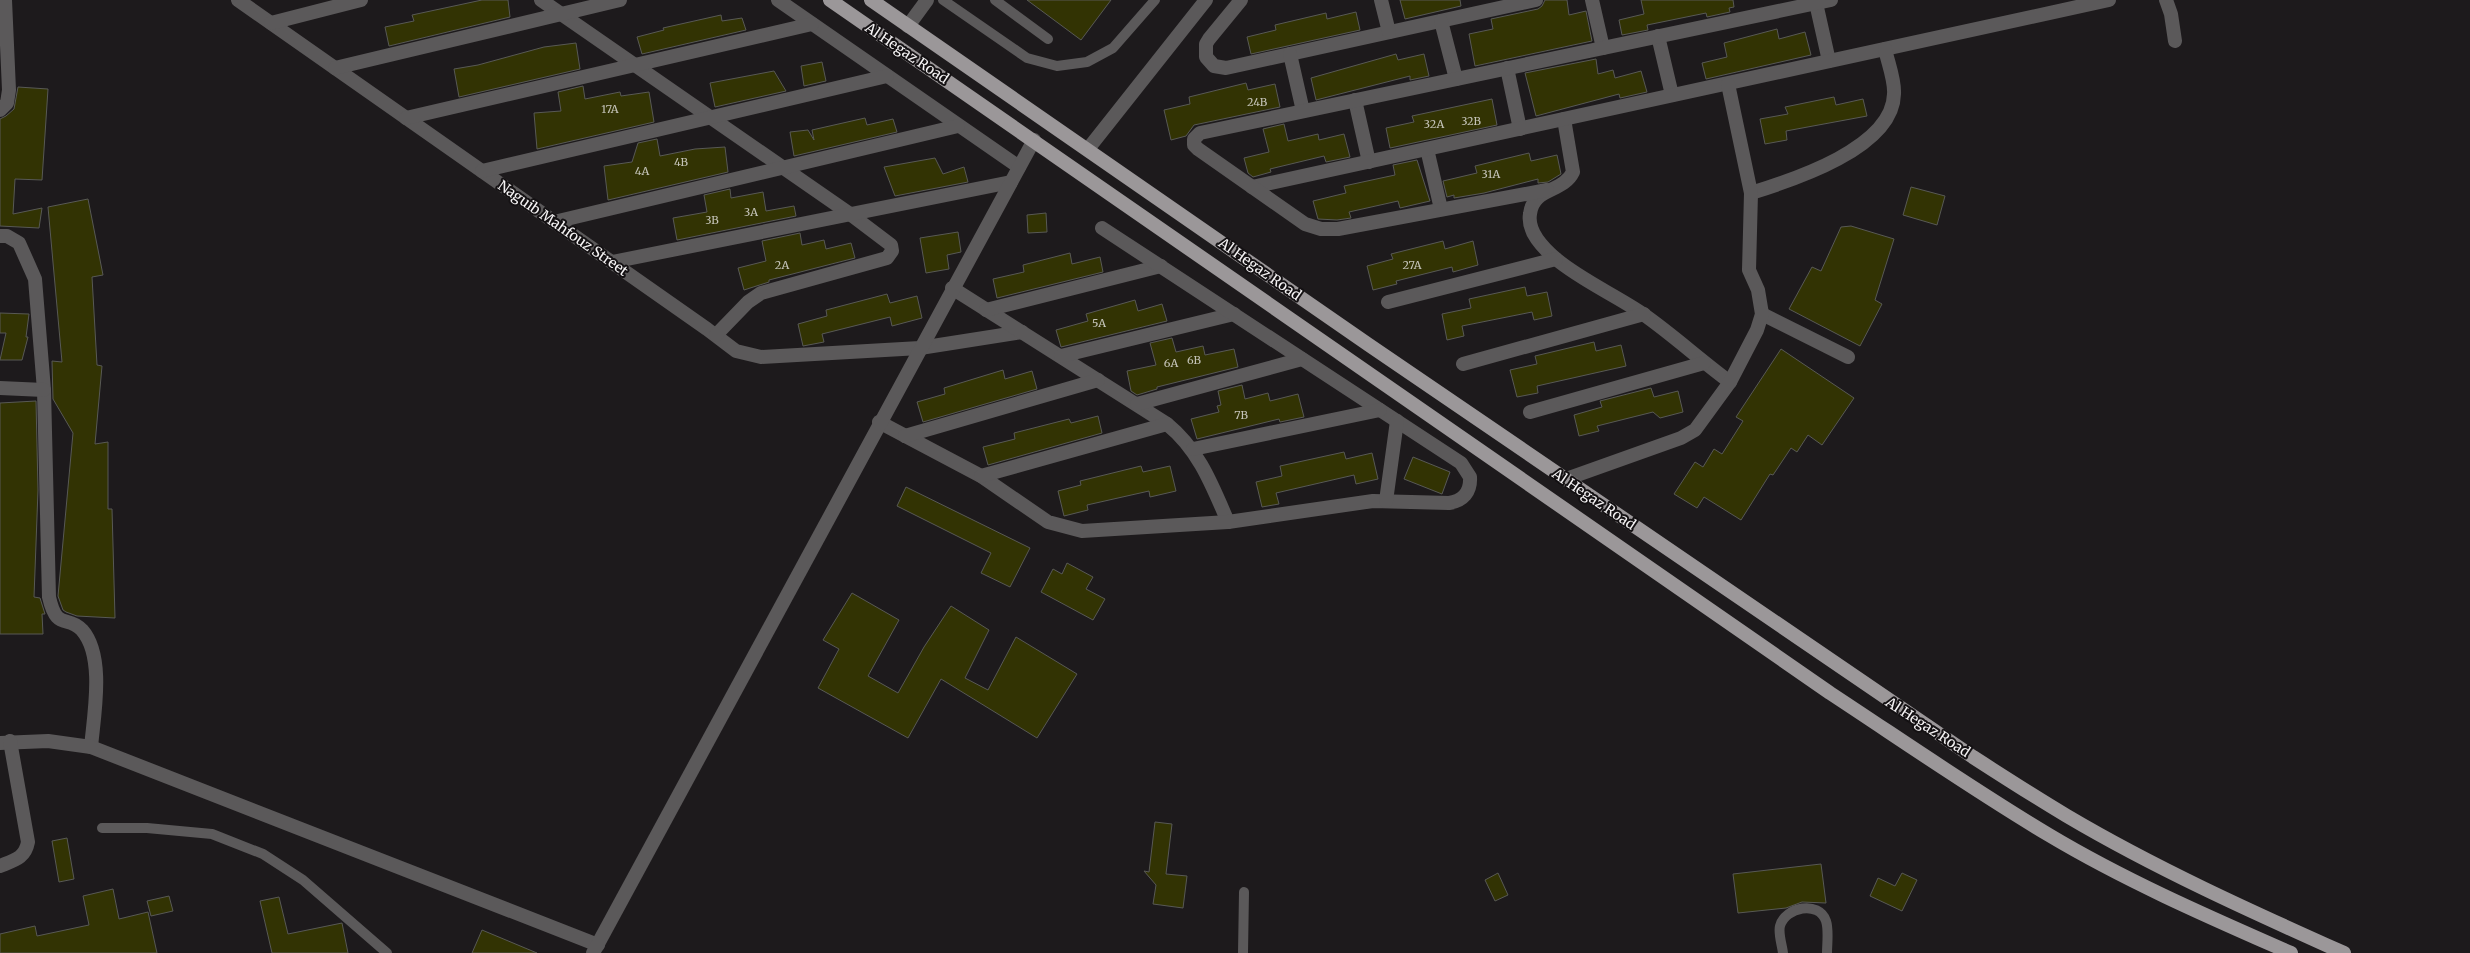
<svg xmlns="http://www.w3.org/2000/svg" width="2470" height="953" font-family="Merriweather,serif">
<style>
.building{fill:#323303;stroke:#585955}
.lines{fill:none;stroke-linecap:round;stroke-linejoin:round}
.service{stroke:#5b595a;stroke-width:10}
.minor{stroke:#5b595a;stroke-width:14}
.primary{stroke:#9b9799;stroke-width:14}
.labels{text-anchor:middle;stroke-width:4;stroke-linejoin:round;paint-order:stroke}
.number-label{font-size:11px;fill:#c4c3b8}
.street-label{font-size:14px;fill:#f5f3f4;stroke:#141113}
</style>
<rect width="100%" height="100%" fill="#1d1a1c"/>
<!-- building -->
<g class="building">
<path d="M482 0H508L510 17 389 46 385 27 414 21 412 15Z"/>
<path d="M1027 0H1111L1081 40Z"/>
<path d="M1400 0H1460L1461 6 1405 19Z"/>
<path d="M1545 0H1567L1569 15 1586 11 1592 41 1475 66 1469 34 1493 29 1491 19 1538 9 1542 6Z"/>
<path d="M1641 0H1733L1734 7 1729 8 1730 12 1707 17 1706 13 1647 25 1648 30 1622 35 1619 20 1644 14Z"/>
<path d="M1356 12 1360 30 1251 54 1247 37 1276 30 1275 25 1326 13 1327 19Z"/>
<path d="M721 15 722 21 742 18 746 30 642 54 637 37 664 30 663 28Z"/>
<path d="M1777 29 1779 39 1805 32 1811 55 1706 79 1702 63 1727 57 1724 43Z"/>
<path d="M576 43 580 69 459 97 454 69 478 65 544 47Z"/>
<path d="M1396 54 1398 60 1424 54 1429 76 1410 80V76L1316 100 1311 78Z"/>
<path d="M1596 59 1598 74 1613 70 1615 78 1641 71 1647 92 1620 98 1619 94 1536 116 1525 73Z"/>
<path d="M822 62 826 81 804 86 801 66Z"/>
<path d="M774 71 786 91 715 107 710 83Z"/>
<path d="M1246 83 1248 90 1275 84 1280 107 1194 125 1186 136 1171 140 1164 110 1190 104 1189 97Z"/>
<path d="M583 86 585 99 620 92 621 96 649 92 654 122 537 149 534 113 561 111 558 92Z"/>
<path d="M18 87 48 89 42 180 15 179 13 214 42 208 39 228 0 226V119L6 116 14 109Z"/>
<path d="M1834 97 1836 105 1863 99 1867 116 1786 131 1787 140 1765 144 1760 119 1788 114 1785 107Z"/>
<path d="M1492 99 1497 125 1390 148 1386 128 1414 122 1412 116Z"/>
<path d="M865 118 867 125 893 119 897 132 794 156 790 132 808 130 814 140 812 130Z"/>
<path d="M1284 124 1288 141 1318 134 1319 140 1344 134 1350 157 1326 162 1324 156 1270 169 1271 172 1253 177 1248 173 1244 158 1269 152 1263 129Z"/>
<path d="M657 139 660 156 695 149 725 147 728 172 608 200 604 166 632 162 638 143Z"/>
<path d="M1529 153 1531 161 1557 155 1561 174 1548 182 1538 183V179L1484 193 1454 198V195L1447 197 1443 181 1477 173 1475 166Z"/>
<path d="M935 158 943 174 964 167 968 182 895 196 884 167Z"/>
<path d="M1417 160 1430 201 1400 208 1398 201 1349 212 1351 218 1337 220 1318 219 1313 201 1346 193 1344 186 1395 175 1393 165Z"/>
<path d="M1911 187 1945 196 1937 225 1903 215Z"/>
<path d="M730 189 731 198 763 192 766 211 794 206 796 216 677 240 673 218 707 212 704 195Z"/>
<path d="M88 199 103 275 92 277 97 365 102 366 95 444 108 442V509H112L115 618 77 616 66 612 63 610 58 596 73 433 53 399 52 361 62 362 48 207Z"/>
<path d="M1046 213 1047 232 1028 233 1027 215Z"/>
<path d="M1851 226 1894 239 1875 300 1882 304 1860 346 1789 309 1812 267 1821 271 1841 227Z"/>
<path d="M958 232 961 252 947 255 949 269 926 273 920 238Z"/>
<path d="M800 233 802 245 824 240 826 249 851 243 855 258 769 280V282L744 290 738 268 766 261 762 241Z"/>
<path d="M1443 241 1445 249 1473 241 1478 265 1453 272 1452 267 1396 281 1397 284 1373 290 1367 266 1393 259 1391 254Z"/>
<path d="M1070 253 1072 264 1100 257 1103 272 997 298 993 279 1024 272 1023 265Z"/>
<path d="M1525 287 1527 296 1547 292 1552 316 1534 320 1532 312 1462 326 1464 336 1447 340 1442 314 1471 308 1469 299Z"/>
<path d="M887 294 890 303 917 296 922 318 892 326 890 317 822 334 824 342 803 346 798 324 827 316 826 310Z"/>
<path d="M1135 300 1138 311 1162 304 1167 321 1061 347 1056 330 1088 321 1086 314Z"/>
<path d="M0 313 29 314 26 337H28L22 360H0L6 333H0Z"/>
<path d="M1172 338 1176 352 1203 346 1205 355 1234 349 1238 367 1157 387V389L1137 395 1131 391 1127 371 1156 365 1150 343Z"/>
<path d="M1594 342 1596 351 1621 345 1626 366 1537 386 1538 393 1517 397 1510 370 1537 364 1535 356Z"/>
<path d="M1781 349 1854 398 1822 445 1808 435 1797 452 1791 448 1773 475 1770 474 1741 520 1704 497 1697 508 1674 494 1695 462 1703 467 1714 449 1722 454 1743 421 1736 417Z"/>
<path d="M1003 370 1005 379 1032 371 1037 389 923 422 917 402 945 394 944 388Z"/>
<path d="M1242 385 1245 399 1268 393 1270 401 1298 394 1304 417 1280 422 1279 419 1197 439 1191 419 1219 412 1217 406 1221 405 1218 391Z"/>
<path d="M1651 388 1654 397 1678 391 1683 412 1660 418 1653 412 1597 426 1599 431 1579 436 1574 415 1602 407 1600 401Z"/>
<path d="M36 401 38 490 34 597 40 598 45 614H42L43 634H0V403Z"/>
<path d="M1098 416 1102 433 988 465 983 447 1015 439 1014 433 1069 419 1071 423Z"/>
<path d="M1344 452 1346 459 1372 453 1378 479 1356 484 1354 475 1276 493 1279 504 1262 507 1256 482 1282 476 1280 466Z"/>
<path d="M1413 457 1450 472 1442 494 1404 479Z"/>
<path d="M1141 466 1143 472 1170 466 1176 491 1150 497 1149 491 1087 505 1088 510 1064 516 1058 491 1081 485 1080 481Z"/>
<path d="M906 487 1030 548 1010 587 981 573 991 553 897 506Z"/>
<path d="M1067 563 1093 577 1086 589 1105 599 1093 620 1041 592 1053 569 1062 574Z"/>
<path d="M852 593 899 620 868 676 898 693 924 647 951 606 989 630 965 678 988 690 1016 637 1077 674 1037 738 941 679 908 738 818 688 839 649 823 640Z"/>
<path d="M1155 822 1172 824 1166 874 1187 876 1183 908 1153 904 1156 885 1144 871 1149 872Z"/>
<path d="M67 838 74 879 59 882 52 841Z"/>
<path d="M1821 864 1826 903 1802 902 1786 908 1738 913 1733 874Z"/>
<path d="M1498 873 1508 895 1495 901 1485 880Z"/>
<path d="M1902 873 1917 880 1902 911 1870 896 1878 878 1895 886Z"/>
<path d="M113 889 119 919 148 912 157 953H0V934L35 926 37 936 89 925 83 896Z"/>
<path d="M169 896 173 911 151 916 147 901Z"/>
<path d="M279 897 288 934 342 923 348 953H272L260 901Z"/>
<path d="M482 930 537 953H472Z"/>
</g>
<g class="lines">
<!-- service -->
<g class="service">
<path d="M943 0 1027 58 1057 66 1087 62 1113 48 1155 0"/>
<path d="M995 0 1048 39"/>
<path d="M102 828H147L212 834 263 854 303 880 387 953"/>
<path d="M1243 953 1244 892"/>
<path d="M1783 953C1782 945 1778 933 1780 926 1785 907 1819 900 1826 921 1829 930 1827 944 1827 953"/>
</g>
<!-- minor -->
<g class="minor">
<path d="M238 0 707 329 736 351 761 357 920 348 1022 332"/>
<path d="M541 0 850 214 891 245 892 251 887 258 761 293 748 302 716 335"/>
<path d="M778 0 1019 167"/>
<path d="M1241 0 1209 39 1206 44V57L1214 66 1226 68 1536 0"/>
<path d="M1381 0 1389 32"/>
<path d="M1592 0 1603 48"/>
<path d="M2166 0 2171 14 2175 41"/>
<path d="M1816 3 1829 61"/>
<path d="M1441 21 1456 79"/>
<path d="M271 23 361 0"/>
<path d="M908 26 927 0"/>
<path d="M1658 36 1672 95"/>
<path d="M1290 54 1303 111"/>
<path d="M335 68 620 0"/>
<path d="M1507 68 1520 129"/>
<path d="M1355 100 1369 162"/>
<path d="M0 110 7 103 9 90 5 0"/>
<path d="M406 118 812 24"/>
<path d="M1564 119 1573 172C1563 193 1533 187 1530 214 1527 232 1543 248 1556 259 1581 280 1615 295 1643 314 1673 335 1700 360 1730 382"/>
<path d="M1088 149 1206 0"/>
<path d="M1427 149 1441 209"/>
<path d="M482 171 887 76"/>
<path d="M1252 187 2109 0"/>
<path d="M1547 190 1338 229H1321L1305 224 1198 149 1194 145V139L1200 133 1831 0"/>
<path d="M1751 193C1793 180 1893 148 1894 94 1895 80 1888 63 1885 49"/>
<path d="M554 222 958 126"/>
<path d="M0 236H7L19 243 35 279 44 390 49 597C57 632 67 614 82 630 105 656 94 714 91 747"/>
<path d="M612 262 1011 182"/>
<path d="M952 288 1167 424C1199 450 1212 485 1228 522"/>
<path d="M1388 302 1556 259"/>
<path d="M986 310 1161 266"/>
<path d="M1762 314 1848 357"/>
<path d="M1061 356 1234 314"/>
<path d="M1463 364 1644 314"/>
<path d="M0 388 44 390"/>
<path d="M1137 404 1302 359"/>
<path d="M1530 412 1704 363"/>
<path d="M879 422 981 476 1048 522 1082 531 1228 522 1373 501 1449 503C1463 501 1471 492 1470 477L1461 463 1102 228"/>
<path d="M905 436 1098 380"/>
<path d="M1193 449 1380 410"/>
<path d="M981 476 1167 424"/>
<path d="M1566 479 1681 438 1695 430 1730 382 1757 330 1762 314 1758 290 1749 270 1751 193 1728 84"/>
<path d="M1386 501 1397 421"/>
<path d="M0 743 48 741 91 747 598 945"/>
<path d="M0 866C15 860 25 858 28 842L10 741"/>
<path d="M593 953 1034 140"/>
</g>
<!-- primary -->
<g class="primary">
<path d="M830 0 1830 693C1903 741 1975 791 2049 835 2126 881 2209 917 2291 953"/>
<path d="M871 0 1369 345 1973 757C2004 777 2035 797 2067 816 2155 868 2250 911 2344 953"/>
</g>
</g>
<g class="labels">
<!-- number labels -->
<g class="number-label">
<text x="1257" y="106">24B</text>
<text x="610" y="113">17A</text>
<text x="1471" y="125">32B</text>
<text x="1434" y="128">32A</text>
<text x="681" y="166">4B</text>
<text x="642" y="175">4A</text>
<text x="1491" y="178">31A</text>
<text x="751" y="216">3A</text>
<text x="712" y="224">3B</text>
<text x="782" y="269">2A</text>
<text x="1412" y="269">27A</text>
<text x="1099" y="327">5A</text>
<text x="1194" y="364">6B</text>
<text x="1171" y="367">6A</text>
<text x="1241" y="419">7B</text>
</g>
<!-- street labels -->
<g class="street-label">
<text transform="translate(907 53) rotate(34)" y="5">Al Hegaz Road</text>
<text transform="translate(563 228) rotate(35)" y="5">Naguib Mahfouz Street</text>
<text transform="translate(1260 269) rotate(35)" y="5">Al Hegaz Road</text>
<text transform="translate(1594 499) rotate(34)" y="5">Al Hegaz Road</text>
<text transform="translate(1928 727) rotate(33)" y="5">Al Hegaz Road</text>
</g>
</g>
</svg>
